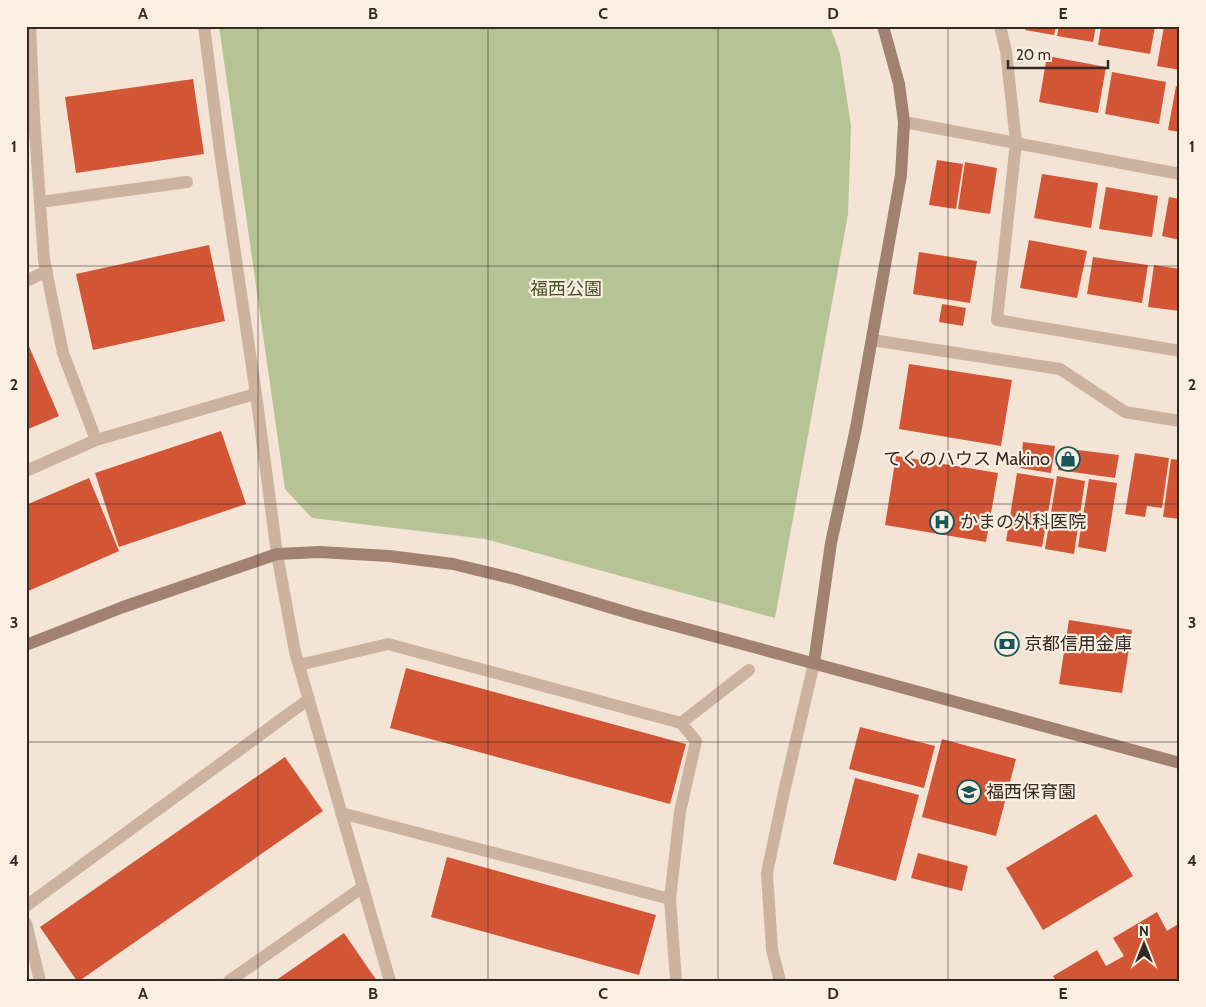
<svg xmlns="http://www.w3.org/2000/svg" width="1206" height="1007" font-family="Cabin,'Noto Sans JP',sans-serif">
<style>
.green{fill:#b5c395}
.building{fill:#d25635}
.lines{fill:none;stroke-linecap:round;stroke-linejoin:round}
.lane{stroke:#ccb3a1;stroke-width:12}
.street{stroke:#ccb3a1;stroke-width:12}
.secondary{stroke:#a08172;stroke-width:12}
.grid{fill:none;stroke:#352924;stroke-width:1;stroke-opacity:0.55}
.labels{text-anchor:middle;stroke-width:4.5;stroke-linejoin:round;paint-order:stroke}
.park-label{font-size:18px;fill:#465626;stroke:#fbefe2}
.poi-label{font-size:18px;fill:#352924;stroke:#fbefe2;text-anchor:start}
.neatline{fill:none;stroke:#352924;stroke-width:2}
.grid-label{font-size:16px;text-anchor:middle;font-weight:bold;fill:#352924}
</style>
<rect width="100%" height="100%" fill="#f3e4d6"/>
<!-- green -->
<path class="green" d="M219 26H830L840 54 851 126 848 214 775 618 485 539 312 518 285 489Z"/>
<!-- building -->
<g class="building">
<path d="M1026 26H1056L1054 35 1025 30Z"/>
<path d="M1059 26H1096L1093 42 1057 36Z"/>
<path d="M1101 26H1155L1150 54 1098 45Z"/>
<path d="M1164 26H1180V70L1157 66Z"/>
<path d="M1047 56 1106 67 1098 113 1039 102Z"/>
<path d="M1112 72 1166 82 1159 124 1105 114Z"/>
<path d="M193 79 204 154 76 173 65 97Z"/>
<path d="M1176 86 1180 87V132L1168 130Z"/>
<path d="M937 160 963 164 956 209 929 205Z"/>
<path d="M965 162 997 168 990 214 958 209Z"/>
<path d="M1042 174 1098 183 1091 228 1034 218Z"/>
<path d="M1106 187 1158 196 1152 237 1099 229Z"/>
<path d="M1169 197 1180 199V240L1162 236Z"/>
<path d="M1029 240 1087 251 1077 298 1020 288Z"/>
<path d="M209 245 225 321 93 350 76 274Z"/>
<path d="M919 252 977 261 970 303 913 294Z"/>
<path d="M1093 257 1148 265 1142 303 1087 294Z"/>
<path d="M1154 265 1180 269V311L1148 307Z"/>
<path d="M942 304 966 308 963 326 939 322Z"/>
<path d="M26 344H28L59 416 26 430Z"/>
<path d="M909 364 1012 380 1001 446 899 429Z"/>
<path d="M221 431 246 504 119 547 95 473Z"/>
<path d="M1023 442 1055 446 1051 473 1020 468Z"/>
<path d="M1061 448 1119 455 1115 478 1058 470Z"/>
<path d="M1135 453 1169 458 1162 508 1147 506 1145 517 1125 514Z"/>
<path d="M896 456 998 473 986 542 885 525Z"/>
<path d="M1171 459 1180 460V519L1163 517Z"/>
<path d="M1017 473 1054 479 1042 547 1006 541Z"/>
<path d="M1057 476 1085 481 1074 554 1045 549Z"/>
<path d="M89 478 119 551 26 592V505Z"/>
<path d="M1089 479 1117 483 1106 552 1078 547Z"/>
<path d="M1069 620 1132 630 1122 693 1059 684Z"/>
<path d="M406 668 686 744 670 804 390 728Z"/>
<path d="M860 727 935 746 924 788 849 769Z"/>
<path d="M942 739 1016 759 996 836 922 817Z"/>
<path d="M285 757 323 811 79 981H77L40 927Z"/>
<path d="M855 778 919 795 896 881 833 864Z"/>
<path d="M1096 814 1133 876 1043 930 1006 868Z"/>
<path d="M918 853 968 866 962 891 911 878Z"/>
<path d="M447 857 656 915 639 975 431 917Z"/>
<path d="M1157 912 1167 931 1180 923V981H1056L1053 976 1097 950 1106 966 1124 956 1113 938Z"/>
<path d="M344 933 377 981H275Z"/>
</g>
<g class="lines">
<!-- lane -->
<g class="lane">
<path d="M30 26 34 116 44 260 63 353 96 440"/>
<path d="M40 202 187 182"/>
<path d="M26 281 47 271"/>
<path d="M26 471 96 440 241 398 256 394"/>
<path d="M277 554 295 652 390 981"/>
<path d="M299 665 388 644 681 723 696 741 680 812 670 899 676 981"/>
<path d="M681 723 749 670"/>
<path d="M341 813 670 899"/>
<path d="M26 906 309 699"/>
<path d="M26 923 40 981"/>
<path d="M229 981 363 887"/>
</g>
<!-- street -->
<g class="street">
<path d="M204 26 220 152 256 394 277 554"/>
<path d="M1000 26 1006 51 1016 142 997 320 1180 351"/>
<path d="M904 122 1180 174"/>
<path d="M872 340 1060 369 1125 412 1180 421"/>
<path d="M780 981 772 950 767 873 784 792 814 663"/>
</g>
<!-- secondary -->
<g class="secondary">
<path d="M26 645 123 607 277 554 319 552 389 556 453 564 515 579 632 614 1180 763"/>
<path d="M814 663 831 543 856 428 901 175 904 122 899 84 883 26"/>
</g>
</g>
<!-- grid -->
<path class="grid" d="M258 26V981M488 26V981M718 26V981M948 26V981M26 266H1180M26 504H1180M26 742H1180"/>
<!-- icons -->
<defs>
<g id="shop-ring" transform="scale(1.25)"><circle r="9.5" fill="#fbefe2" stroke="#16585a" stroke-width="1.5"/><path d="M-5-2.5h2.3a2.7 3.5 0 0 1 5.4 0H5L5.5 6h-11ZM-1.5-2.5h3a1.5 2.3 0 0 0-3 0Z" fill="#16585a"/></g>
<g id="hospital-ring" transform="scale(1.25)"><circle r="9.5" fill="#fbefe2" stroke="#16585a" stroke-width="1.5"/><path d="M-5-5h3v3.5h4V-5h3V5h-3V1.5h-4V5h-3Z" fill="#16585a"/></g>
<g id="bank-ring" transform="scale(1.25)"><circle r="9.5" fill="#fbefe2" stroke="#16585a" stroke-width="1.5"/><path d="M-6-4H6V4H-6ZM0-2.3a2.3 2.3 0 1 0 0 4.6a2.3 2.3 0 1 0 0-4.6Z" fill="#16585a"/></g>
<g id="school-ring" transform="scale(1.25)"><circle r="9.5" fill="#fbefe2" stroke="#16585a" stroke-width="1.5"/><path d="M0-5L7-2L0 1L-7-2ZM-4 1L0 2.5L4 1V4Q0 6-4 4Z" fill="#16585a"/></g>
</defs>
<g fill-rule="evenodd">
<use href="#shop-ring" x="1068" y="459"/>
<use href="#hospital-ring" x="942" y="522"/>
<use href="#bank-ring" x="1007" y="644"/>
<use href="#school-ring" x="969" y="792"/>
</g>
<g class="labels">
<!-- park labels -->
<g class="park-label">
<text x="566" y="295">福西公園</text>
</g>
<!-- poi labels -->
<g class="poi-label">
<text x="1050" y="465" text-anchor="end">てくのハウス Makino</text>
<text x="960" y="528">かまの外科医院</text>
<text x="1024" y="650">京都信用金庫</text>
<text x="986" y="798">福西保育園</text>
</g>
</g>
<!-- border -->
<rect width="1206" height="1007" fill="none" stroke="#fbefe2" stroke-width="55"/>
<!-- north arrow -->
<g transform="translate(1144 944)" stroke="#fbefe2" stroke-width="4" paint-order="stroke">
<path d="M0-4L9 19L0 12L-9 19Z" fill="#352924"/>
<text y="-8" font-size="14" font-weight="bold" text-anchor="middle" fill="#352924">N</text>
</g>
<!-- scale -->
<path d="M1008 60v8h100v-8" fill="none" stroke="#352924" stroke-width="2.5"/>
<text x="1016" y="60" font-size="15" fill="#352924" stroke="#fbefe2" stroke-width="4" paint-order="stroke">20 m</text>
<rect x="28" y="28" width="1150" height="952" class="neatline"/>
<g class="grid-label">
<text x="143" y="19">A</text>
<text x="373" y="19">B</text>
<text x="603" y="19">C</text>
<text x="833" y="19">D</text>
<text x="1063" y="19">E</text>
<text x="14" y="152">1</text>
<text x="1192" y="152">1</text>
<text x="14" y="390">2</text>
<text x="1192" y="390">2</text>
<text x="14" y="628">3</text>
<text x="1192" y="628">3</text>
<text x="14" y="866">4</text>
<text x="1192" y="866">4</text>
<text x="143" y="999">A</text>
<text x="373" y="999">B</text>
<text x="603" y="999">C</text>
<text x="833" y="999">D</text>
<text x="1063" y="999">E</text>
</g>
</svg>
